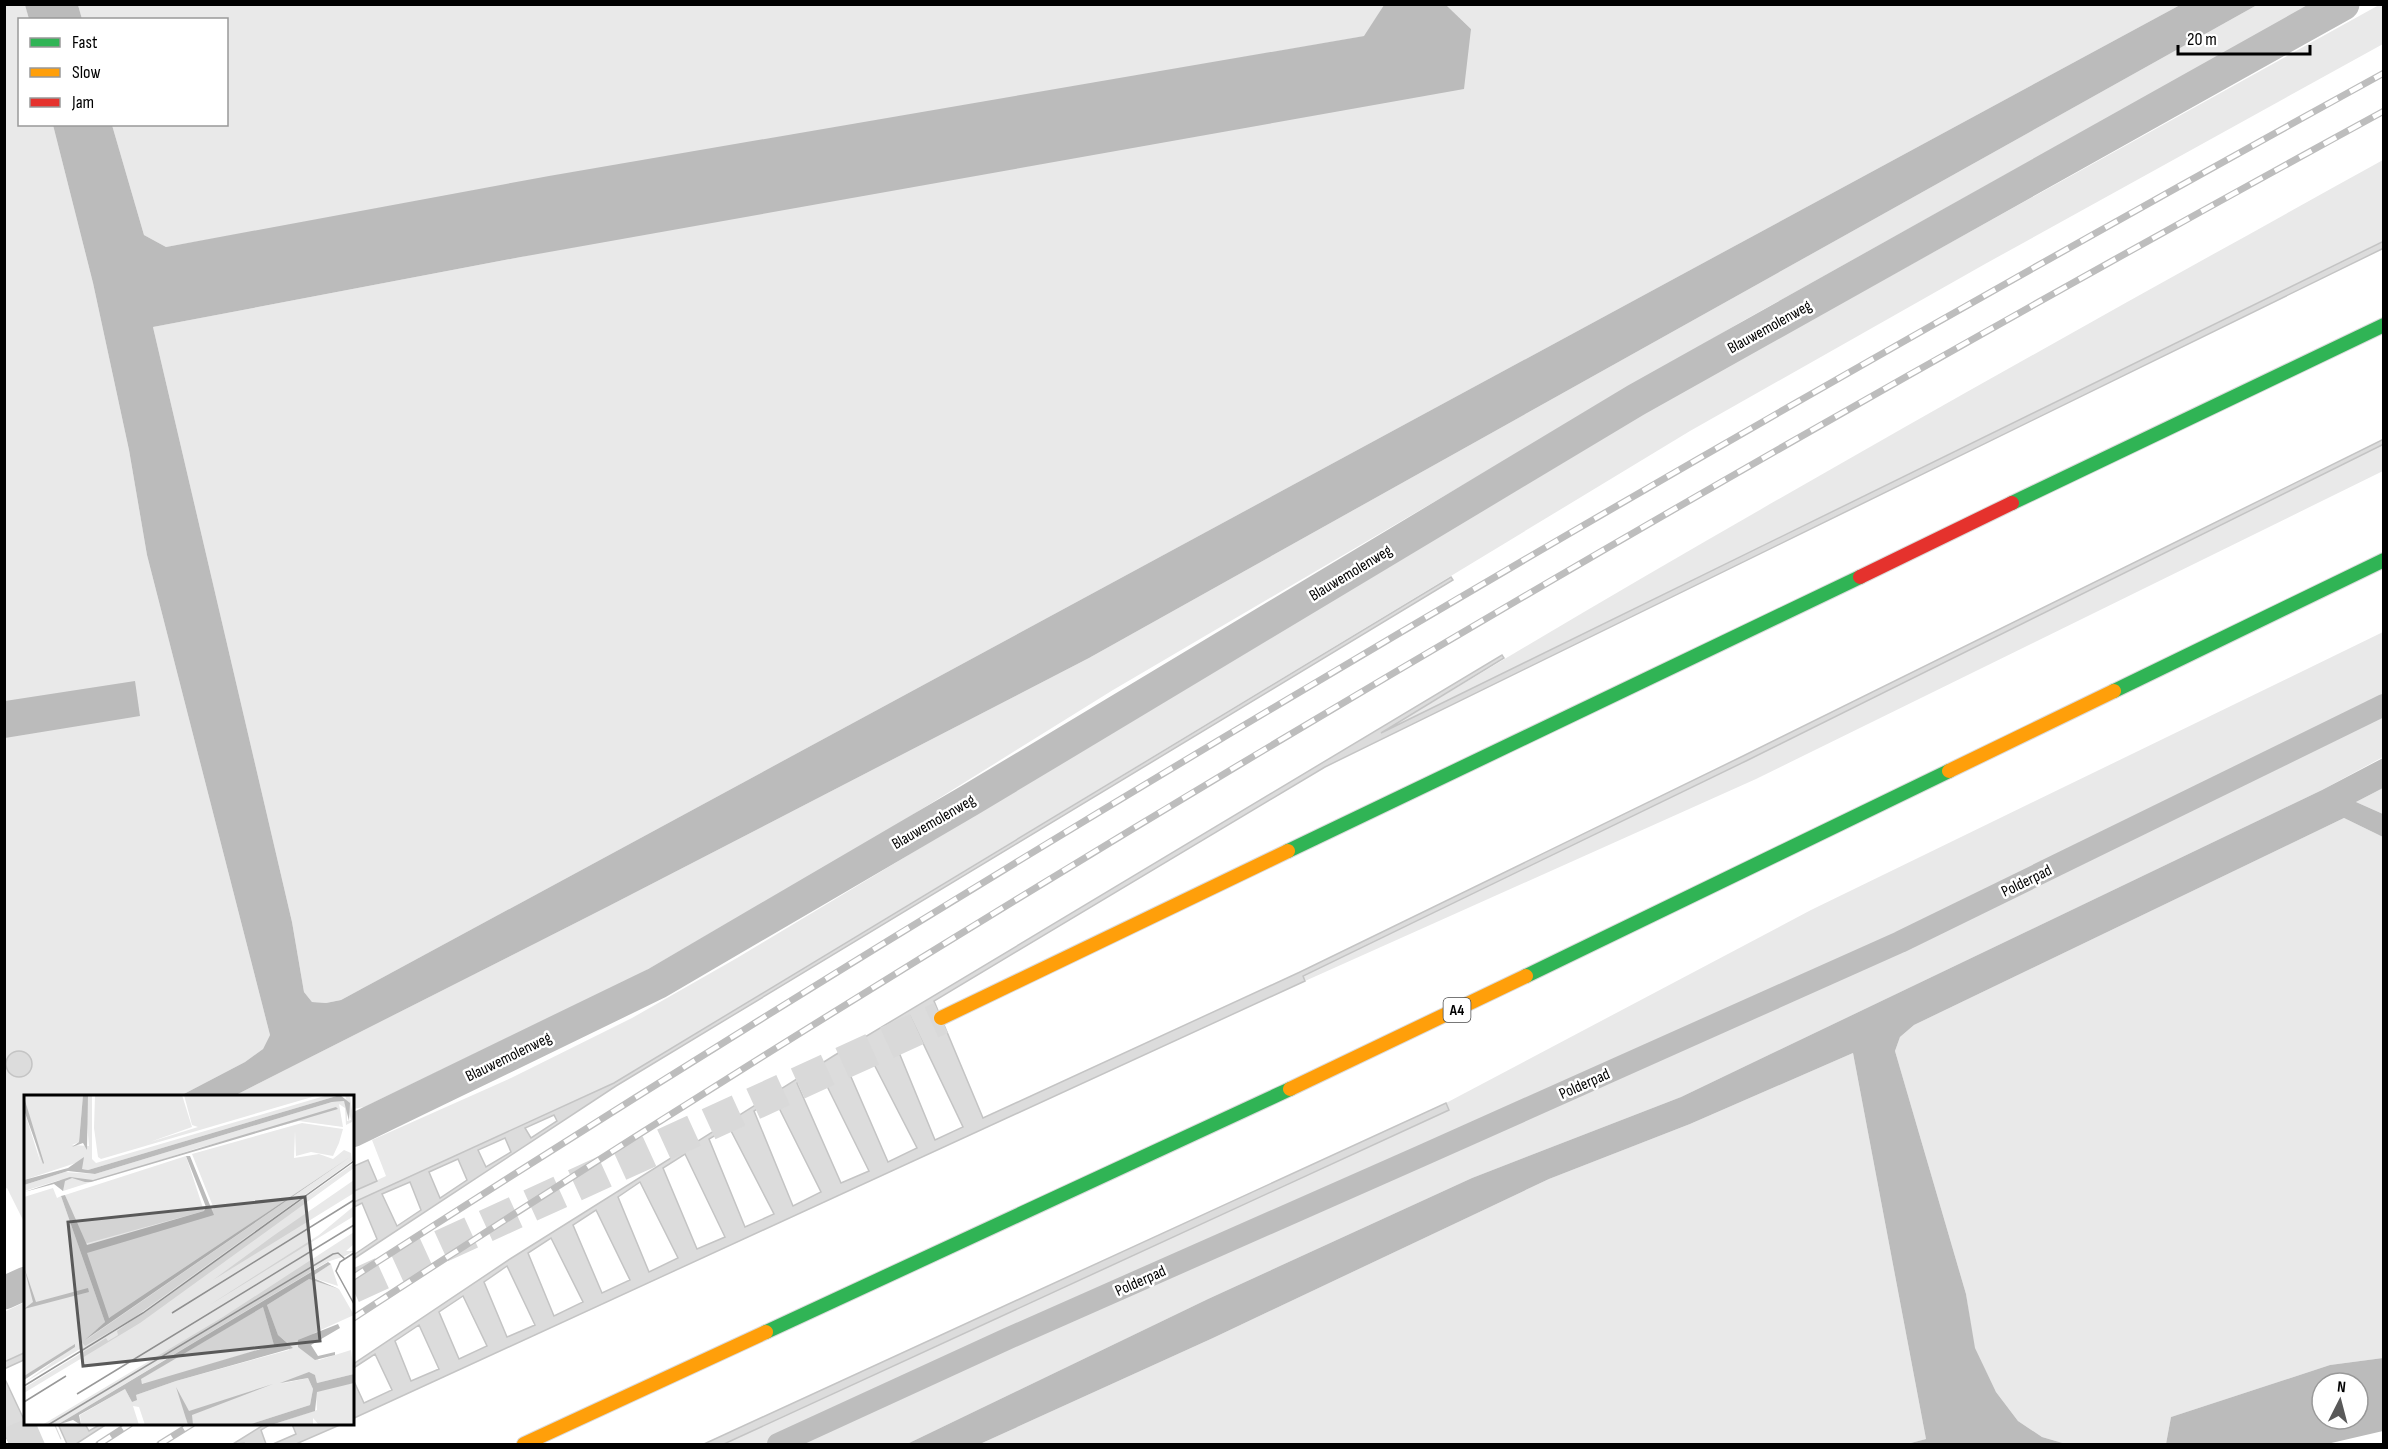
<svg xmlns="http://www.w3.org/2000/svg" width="2388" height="1449" font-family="'Sofia Sans Condensed',sans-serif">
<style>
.green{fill:#e9e9e9}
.water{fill:#bbb;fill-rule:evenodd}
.building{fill:#dcdcdc;stroke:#c4c4c4;stroke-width:1.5;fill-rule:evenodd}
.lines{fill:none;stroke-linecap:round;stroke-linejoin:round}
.highway-tunnel{stroke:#d9d9d9;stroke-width:33;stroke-dasharray:33 16;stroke-linecap:butt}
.fast-casing{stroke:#dbdbdb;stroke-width:16}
.slow-casing{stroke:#dbdbdb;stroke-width:16}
.jam-casing{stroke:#dbdbdb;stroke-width:16}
.lane{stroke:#bdbdbd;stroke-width:22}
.street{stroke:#bdbdbd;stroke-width:33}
.fast{stroke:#30b455;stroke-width:14}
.slow{stroke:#ff9f0a;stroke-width:14}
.jam{stroke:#e5322d;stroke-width:14}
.rail-casing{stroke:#bdbdbd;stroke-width:7}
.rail{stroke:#fff;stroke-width:4.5;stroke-dasharray:14;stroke-linecap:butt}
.labels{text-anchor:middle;stroke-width:5;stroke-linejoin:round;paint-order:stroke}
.shield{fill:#fff;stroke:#4c4c4c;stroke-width:1.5}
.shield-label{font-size:15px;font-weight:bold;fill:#000}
.street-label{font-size:16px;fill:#000;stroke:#fff}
.inset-road{fill:none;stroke:#999;stroke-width:1.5}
.view{fill:#595959;fill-opacity:0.15;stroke:#595959;stroke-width:3}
.inset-edge{fill:none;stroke:#000;stroke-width:3}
</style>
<rect width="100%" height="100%" fill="#fff"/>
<!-- green -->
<g class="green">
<path d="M25 4 29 19 20 20V124L53 125 93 283 129 450 147 555 270 1035 263 1049 245 1062 180 1096H26L25 1224 7 1188 5 1189 4 5Z"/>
<path d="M78 5H1384L1365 36 166 247 144 235 112 125 226 124V20L82 19Z"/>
<path d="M1446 5H2180L341 1000 326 1003 312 1002 304 992 292 922 153 327 521 257 1471 29Z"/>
<path d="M2257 5H2310L1741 322 1113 690 880 835 638 975 364 1107 353 1109 352 1096H234L607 907 1089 658Z"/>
<path d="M2379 5H2383V44L1985 264 1690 431 614 1083 353 1203 352 1192 386 1176 372 1140 511 1078 632 1018 737 958 1665 401Z"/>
<path d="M2383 160V241L1381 733C1710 534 2047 346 2383 160Z"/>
<path d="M2383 444V471L1756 779 1305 981 1303 976 1746 761Z"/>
<path d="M2383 632V757L2322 790 1681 1097 1472 1178 1208 1299 907 1444H724L1449 1110 1446 1103 1811 910Z"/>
<path d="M2383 788V814L2356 802Z"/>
<path d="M2344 818 2383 837V1358L2330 1365 2171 1417 2166 1444H2066L2042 1437 2018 1421 1996 1392 1974 1348 1966 1294 1895 1051 1900 1037 1914 1025Z"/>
<path d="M1853 1053 1926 1439 1907 1444H980L1213 1338 1549 1179 1690 1124Z"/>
<path d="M25 1302V1352L4 1362V1312Z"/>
</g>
<!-- water -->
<g class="water">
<path d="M25 5H78L82 19H29Z"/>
<path d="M1384 5H1446L1471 29 1464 89 521 257 153 327 292 922 304 992 312 1002 326 1003 341 1000 2180 5H2257L1089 658 607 907 234 1096H180L245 1062 263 1049 270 1035 147 555 129 450 93 283 53 125H112L144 235 166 247 549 176 1364 36Z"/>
<path d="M135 681 140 716 5 738V701Z"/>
<path d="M2383 758V788L2356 802 2383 814V837L2344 818 1914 1025 1900 1037 1895 1051 1966 1294 1975 1348 1996 1392 2018 1421 2042 1437 2066 1444H1907L1926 1439 1853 1053 1690 1124 1549 1179 1213 1338 980 1444H907L1208 1299 1472 1178 1681 1097 2322 790Z"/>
<path d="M2383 1358V1431L2327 1444H2166L2171 1417 2330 1365ZM2322 1383H2358V1419H2322Z"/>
</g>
<!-- building -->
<g class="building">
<path d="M2384 241V248L1325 767 934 1001 983 1118 1300 972 1743 756 2384 439V444L1746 761 1303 976 1305 981 352 1419V1377L364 1403 392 1390 375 1354 352 1369V1365L510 1259 835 1055 1502 655 1504 658 1381 733ZM910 1016 963 1127 935 1140 889 1028ZM863 1043 917 1148 888 1162 842 1056ZM819 1070 869 1171 841 1183 797 1083ZM774 1098 821 1192 793 1206 754 1111ZM729 1127 774 1214 745 1227 709 1139ZM685 1154 725 1237 697 1249 663 1168ZM640 1182 678 1258 649 1272 618 1197ZM596 1210 630 1280 602 1293 573 1225ZM551 1238 583 1302 554 1316 528 1253ZM507 1266 535 1325 507 1337 484 1282ZM463 1296 487 1346 459 1359 439 1312ZM419 1325 439 1369 411 1381 395 1341Z"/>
<path d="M1451 577 1453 580 616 1086 352 1260V1249L355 1254 377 1239 362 1203 352 1208V1203L614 1083ZM554 1115 557 1121 531 1138 525 1128ZM505 1138 511 1152 486 1167 478 1150ZM458 1159 467 1180 440 1198 429 1172ZM410 1182 421 1210 397 1226 382 1194Z"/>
<circle cx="19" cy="1064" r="13"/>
<path d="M1446 1103 1449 1110 724 1444H704Z"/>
<path d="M368 1160 377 1181 352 1192V1167Z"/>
<path d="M26 1352V1359L4 1369V1362Z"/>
<path d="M4 1377 26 1424 38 1444H10L4 1433Z"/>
<path d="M58 1424H85L89 1431 101 1424H107L76 1444H67Z"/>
<path d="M265 1424H271L261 1430 266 1444H244V1443L233 1444Z"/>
<path d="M292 1424 316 1425 342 1424 296 1444H273L296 1434Z"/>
</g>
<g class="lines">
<!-- highway-tunnel -->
<g class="highway-tunnel">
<path d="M352 1287 941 1018"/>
<path d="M9 1444 55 1424"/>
</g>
<!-- fast casing -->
<g class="fast-casing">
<g id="fast">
<path d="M2012 503 2384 325"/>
<path d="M2114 691 2384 560"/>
<path d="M1288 851 1860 577"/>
<path d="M1526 976 1949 771"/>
<path d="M766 1332 1290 1089"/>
</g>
</g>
<!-- slow casing -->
<g class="slow-casing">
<g id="slow">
<path d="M1949 771 2114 691"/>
<path d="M941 1018 1288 851"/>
<path d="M1290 1089 1526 976"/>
<path d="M524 1444 766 1332"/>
</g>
</g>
<!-- jam casing -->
<g class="jam-casing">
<path id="jam" d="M1860 577 2012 503"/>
</g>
<!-- lane -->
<path class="lane" d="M778 1444 1009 1338 1421 1156 1900 942 2384 705"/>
<!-- street -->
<g class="street">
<path d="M352 1131 657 983 970 800 1636 400 2343 4"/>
<path d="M4 1293 26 1283"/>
</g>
<!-- fast -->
<use href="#fast" class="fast"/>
<!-- slow -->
<use href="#slow" class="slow"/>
<!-- jam -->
<use href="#jam" class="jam"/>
<!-- rail casing -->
<g class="rail-casing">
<g id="rail">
<path d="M352 1278C1014 851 1693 453 2384 73"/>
<path d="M352 1319C1012 888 1692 489 2384 111"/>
<path d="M99 1444 130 1424"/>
<path d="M160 1444 192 1424"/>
</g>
</g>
<!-- rail -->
<use href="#rail" class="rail"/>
</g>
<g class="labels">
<!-- shield labels -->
<rect class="shield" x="1443.5" y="998" width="27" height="24" rx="4.5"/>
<g class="shield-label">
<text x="1457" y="1015">A4</text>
</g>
<!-- street labels -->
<g class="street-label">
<text transform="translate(1769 326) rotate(-29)" y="6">Blauwemolenweg</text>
<text transform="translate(1350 572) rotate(-31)" y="6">Blauwemolenweg</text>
<text transform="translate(933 821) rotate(-30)" y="6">Blauwemolenweg</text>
<text transform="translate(2026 880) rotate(-26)" y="6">Polderpad</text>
<text transform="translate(508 1056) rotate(-26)" y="6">Blauwemolenweg</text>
<text transform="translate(1584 1083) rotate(-24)" y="6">Polderpad</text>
<text transform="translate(1140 1280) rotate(-24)" y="6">Polderpad</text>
</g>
</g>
<!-- overview -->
<g transform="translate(24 1095)">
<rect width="330" height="330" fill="#fff"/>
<path d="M0 0H59L55 47 48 50 65 51 62 17 64 0H68V64L72 68 304 0H316L64 75 58 74V66L0 85V15L17 69ZM71 0H158L168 32 126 47 174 32 168 30 160 0H295L77 64 74 62 70 33ZM318 0H324L326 2 329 22 328 27 322 30 321 13 315 9 319 32 275 26 174 53 39 96 36 85 0 96V90L41 77 71 79 308 7 320 6 323 12V26L327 25 321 0ZM278 28 319 34 315 48 309 61 287 57 272 61 271 36 270 63 295 59 309 64 320 55 327 58 328 66 108 224 61 251 56 245V254L0 288 52 250 0 281V102L29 93 33 103 37 101 81 227 62 245 326 62 88 223 84 222 62 158 190 114 168 59ZM162 61 180 116 60 149 41 100ZM330 68V73L116 228 0 298V293L82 243 84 246 94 240 93 236ZM330 85V98L189 185 249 141ZM330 111V121L184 211 295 140ZM330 137V149L322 156H330L321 161 303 167 33 330H18L199 222ZM307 169 314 191 286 182ZM285 184 315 194 330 220 290 238 280 254 295 265 327 255 330 279 293 288 291 280 256 289 284 283 289 294 286 310 224 330H167L162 323 164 330H121L115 312 109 311 115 330H57L56 320 101 294 108 307 112 300 152 286 265 255V249L254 240 243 210ZM239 212 250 250 119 290 116 284ZM330 288V330H295L289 323V330H247L293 315 292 297 297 294Z" fill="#e9e9e9"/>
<path d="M59 0H64L63 55 59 48 48 52 55 47ZM316 0 326 8 325 26 320 6 308 7 71 79 44 76 0 90V85L44 73 60 62 58 74 64 75ZM0 2 20 68 19 69 0 15ZM312 12 314 14 67 87H61L48 83 41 86 39 96 30 89 0 97 46 82 69 85ZM162 61H166L190 120 63 158 85 223 326 62 61 245 81 227 37 101 41 100 63 150 180 116 182 112ZM304 167 307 169 287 182 315 194 285 184 243 210 254 240 269 253 152 286 112 300 113 305 108 307 101 294 55 320 57 330 49 325 33 330ZM239 212 250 250 118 289 117 284ZM0 172 12 207 64 193 65 197 0 214 9 207ZM314 229 316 233 287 250 294 261 311 257V260L291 265 274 252V245ZM51 249V252L0 285V281ZM285 277 291 280 293 288 330 279V288L293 297 291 316 247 330H224L286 310 289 294 284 283 256 288ZM249 289 168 320 169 330H164L152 292 165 316Z" fill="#bbb" fill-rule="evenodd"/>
<path class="inset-road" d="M330 158 316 167 312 176 330 209M148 218 330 105M0 291 119 218 330 66M53 299 330 130M0 307 42 281M24 330 309 159 314 158 321 164"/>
<path class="view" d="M281 102 296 246 59 271 44 127Z"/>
<rect width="330" height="330" class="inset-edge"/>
</g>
<!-- border -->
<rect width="2388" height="1449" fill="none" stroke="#000000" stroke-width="12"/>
<!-- legend -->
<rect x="18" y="18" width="210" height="108" fill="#ffffff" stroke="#999999" stroke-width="1.5"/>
<rect x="30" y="38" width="30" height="9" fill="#30b455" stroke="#999999" stroke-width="1.5"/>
<text x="72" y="48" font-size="18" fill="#000000">Fast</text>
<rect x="30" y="68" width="30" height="9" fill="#ff9f0a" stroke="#999999" stroke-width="1.5"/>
<text x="72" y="78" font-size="18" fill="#000000">Slow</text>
<rect x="30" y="98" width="30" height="9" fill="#e5322d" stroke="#999999" stroke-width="1.5"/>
<text x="72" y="108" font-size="18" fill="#000000">Jam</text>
<!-- north arrow -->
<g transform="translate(2340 1401) rotate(6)"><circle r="28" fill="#ffffff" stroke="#999999" stroke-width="1.5"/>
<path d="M0-4.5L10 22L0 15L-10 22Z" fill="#595959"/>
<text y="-9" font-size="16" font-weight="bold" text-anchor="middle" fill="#000000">N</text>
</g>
<!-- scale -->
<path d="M2178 45v9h132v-9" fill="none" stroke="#000000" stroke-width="3"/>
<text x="2187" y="45" font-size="18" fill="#000000" stroke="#ffffff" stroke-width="4.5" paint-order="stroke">20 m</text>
</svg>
